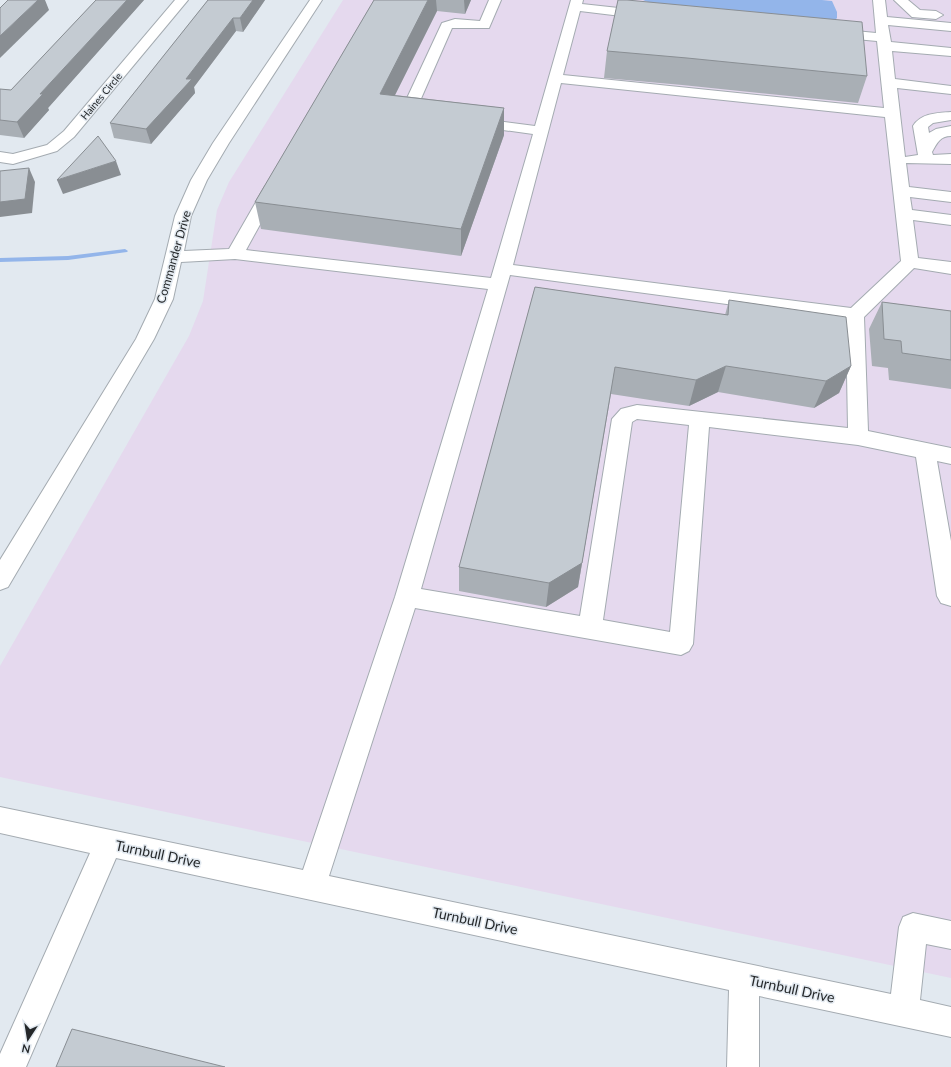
<svg xmlns="http://www.w3.org/2000/svg" width="951" height="1067" font-family="Lato,sans-serif">
<style>
.commercial{fill:#e5d9ee}
.water{fill:#93b5ea}
.lines{fill:none;stroke-linecap:round;stroke-linejoin:round}
.stream{fill:#93b5ea;fill-rule:evenodd}
.minor-casing{stroke:#a4abb1;stroke-width:2}
.minor{fill:#fff;fill-rule:evenodd}
.wall{fill:#a9afb5}
.shaded-wall{fill:#898e93}
.building{fill:#c4cbd2;stroke:#898e93}
.labels{text-anchor:middle;stroke-width:3;stroke-linejoin:round;paint-order:stroke}
.far-street-label{font-size:10px;fill:#25282a;stroke:#e2e9f0}
.street-label{font-size:12px;fill:#25282a;stroke:#e2e9f0}
.near-street-label{font-size:14px;fill:#25282a;stroke:#e2e9f0}
</style>
<rect width="100%" height="100%" fill="#e2e9f0"/>
<!-- commercial -->
<path class="commercial" d="M343 0H951V978L0 777V666L189 336 203 301 217 210 229 182Z"/>
<!-- water -->
<path class="water" d="M643 0H822L832 1 837 12V18L834 21 650 3Z"/>
<g class="lines">
<!-- stream -->
<path class="stream" d="M125 249 128 251 127 252 68 260 0 262V258L68 256Z"/>
<!-- minor casing -->
<g class="minor-casing">
<g id="minor">
<path d="M175 0H188L74 137 57 151 13 164 0 162V152L13 154 47 145 64 131Z"/>
<path d="M310 0H322L229 143 207 180 191 216 184 251 229 249 264 188 266 185 272 183 278 185 280 188 246 250 491 278 533 134 474 126 469 125 467 122 469 119 474 118 535 126 571 0H583L582 4 646 11 653 15 646 19 580 11 563 75 884 108 877 41 834 37 829 36 827 33 829 30 834 29 876 33 873 0H885L887 17 951 23V31L888 25 891 42 951 48V56L892 51 895 79 951 86V94L897 88 905 157 918 155 913 126C921 113 937 113 951 112V120L933 123 928 127 929 133 936 129 951 126V136C940 136 937 143 932 152L933 155 951 154V164L906 163 909 187 951 192V202L910 197 912 210 951 215V225L913 220 918 258 951 262V274L914 268 864 317 868 431 951 448V464L937 461 951 541V606L941 603 937 596 916 457 858 445 709 427 693 644 689 651 681 655 415 608 329 876 891 994 899 927 903 917 913 913 951 921V949L926 944 920 1000 951 1007V1037L759 996V1067H727L729 990 116 858 26 1067H0V1054L90 853 0 833V807L303 870 395 597 488 289 235 259 181 262 173 299 154 339 8 587 0 590V560L136 339 155 299 175 216 191 180 213 143ZM561 83 885 117 901 261 851 308 513 265ZM510 275 846 320 848 428 637 405 621 409 612 419 580 616 421 589ZM637 419 689 425 670 632 603 620 632 422Z"/>
<path d="M489 0H501L489 28H452L416 110 427 113 429 116 427 119 422 120 404 116 401 111 442 23 455 19 480 21Z"/>
<path d="M894 0H908L920 10 936 11 943 15 936 19 912 17Z"/>
</g>
</g>
<!-- minor -->
<use href="#minor" class="minor"/>
</g>
<!-- wall -->
<g class="wall">
<path d="M96 0H144L48 108 49 110 24 138 0 135V89L11 90Z"/>
<path d="M208 0H265L243 32 236 31 194 87 195 93 151 144 114 138 110 123Z"/>
<path d="M374 0H471L465 14 437 11 395 95 504 108V135L461 256 261 229 255 202Z"/>
<path d="M618 0 867 76 858 103 682 85 604 78 607 51Z"/>
<path d="M535 287 725 315 729 300 851 366 839 393 814 408 718 392 689 406 611 394 578 587 546 607 459 591V567Z"/>
<path d="M882 302 951 311V389L889 380 888 368 872 366 869 329Z"/>
</g>
<!-- shaded-wall -->
<g class="shaded-wall">
<path d="M38 0H45L49 10 0 58V36Z"/>
<path d="M127 0H144L48 108 49 110 24 138 17 122 40 94Z"/>
<path d="M253 0H265L243 32 240 18Z"/>
<path d="M428 0H436L437 11 382 121 380 94Z"/>
<path d="M464 0H471L465 14Z"/>
<path d="M233 18 236 31 194 87 195 93 151 144 146 129Z"/>
<path d="M504 108V135L461 256V229Z"/>
<path d="M116 161 121 175 63 194 57 180Z"/>
<path d="M29 168 35 182 32 213 0 217V202Z"/>
<path d="M726 366 718 392 689 406 696 380Z"/>
<path d="M851 366 839 393 814 408 826 381Z"/>
<path d="M615 367 578 587 546 607 549 583Z"/>
</g>
<!-- building -->
<g class="building">
<path d="M8 0H38L0 36V8Z"/>
<path d="M96 0H127L40 94H43L17 122 0 120V89L11 90Z"/>
<path d="M208 0H253L240 18H233L186 79H192L146 129 110 123Z"/>
<path d="M374 0H428L380 94 504 108 461 229 255 202Z"/>
<path d="M618 0H627L862 22 867 76 687 58 607 51Z"/>
<path d="M98 136 116 161 57 180Z"/>
<path d="M29 168 25 199 0 202V171Z"/>
<path d="M535 287 728 315 729 300 846 317 851 366 826 381 726 366 696 380 615 367 582 563 549 583 459 567Z"/>
<path d="M882 302 951 311V360L902 353 901 341 884 339Z"/>
<path d="M72 1029 225 1067H56Z"/>
</g>
<g class="labels">
<!-- far-street labels -->
<g class="far-street-label">
<text transform="translate(101 96) rotate(-50)" y="4">Haines Circle</text>
</g>
<!-- street labels -->
<g class="street-label">
<text transform="translate(174 257) rotate(-74)" y="4">Commander Drive</text>
</g>
<!-- near-street labels -->
<g class="near-street-label">
<text transform="translate(158 854) rotate(12)" y="5">Turnbull Drive</text>
<text transform="translate(475 921) rotate(12)" y="5">Turnbull Drive</text>
<text transform="translate(792 989) rotate(12)" y="5">Turnbull Drive</text>
</g>
</g>
<!-- north arrow -->
<g transform="translate(28 1039) rotate(192)" stroke="#e2e9f0" stroke-width="3" paint-order="stroke">
<path d="M0-3L7 15L0 10L-7 15Z" fill="#25282a"/>
<text y="-6" font-size="11" font-weight="bold" text-anchor="middle" fill="#25282a">N</text>
</g>
</svg>
